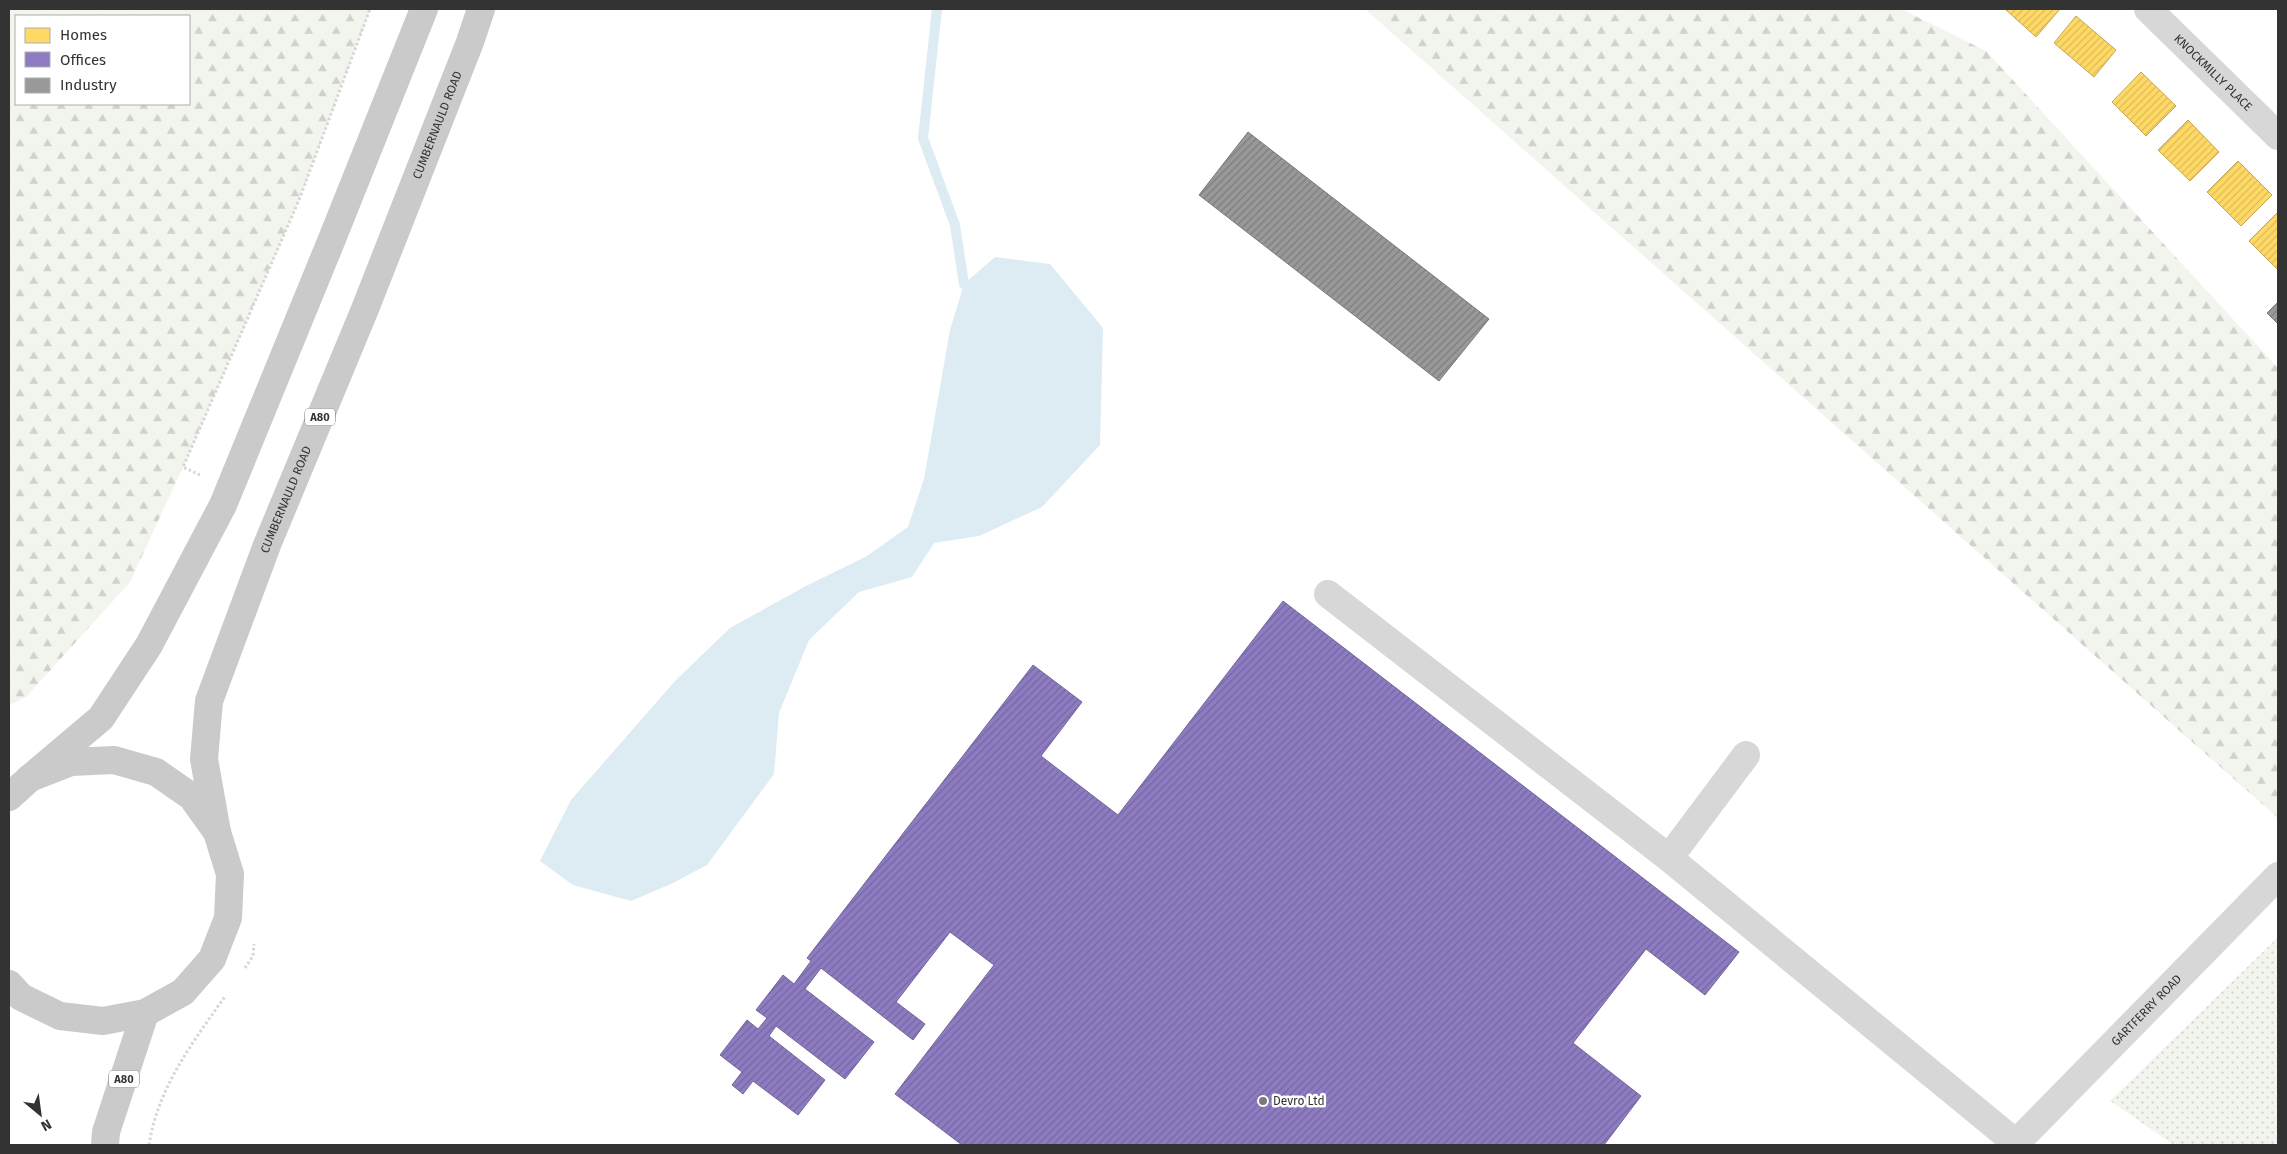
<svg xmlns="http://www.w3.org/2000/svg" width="2287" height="1154" font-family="'Fira Sans',sans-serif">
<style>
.grass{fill:url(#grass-dots)}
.forest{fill:url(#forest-firs);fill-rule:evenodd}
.water{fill:#ddebf3}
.homes{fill:url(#homes-hatch);stroke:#c2a757}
.offices{fill:url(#offices-hatch);stroke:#736698}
.industry{fill:url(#industry-hatch);stroke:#7a7a7a}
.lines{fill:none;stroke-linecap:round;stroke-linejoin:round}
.stream{stroke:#ddebf3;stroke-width:10}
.path{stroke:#d6d6d6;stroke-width:3;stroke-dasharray:2.5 2.5;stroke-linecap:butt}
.minor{stroke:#d7d7d7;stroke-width:28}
.major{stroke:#cacaca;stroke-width:28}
.poi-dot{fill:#7a7a7a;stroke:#fff;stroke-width:2}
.labels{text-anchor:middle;stroke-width:5;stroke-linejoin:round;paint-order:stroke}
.shield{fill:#fff;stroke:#707070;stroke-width:1}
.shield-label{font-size:11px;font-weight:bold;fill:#333}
.street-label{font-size:12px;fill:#333;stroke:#fff}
.poi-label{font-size:12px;fill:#333;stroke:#fff;text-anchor:start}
</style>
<defs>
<pattern id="grass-dots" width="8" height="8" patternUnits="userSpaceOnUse" patternTransform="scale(1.25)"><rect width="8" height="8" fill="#f1f5ed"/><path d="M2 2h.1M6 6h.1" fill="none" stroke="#cfd2cc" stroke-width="1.8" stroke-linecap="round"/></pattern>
<pattern id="forest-firs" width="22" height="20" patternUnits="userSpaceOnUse" patternTransform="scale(1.25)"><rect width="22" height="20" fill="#f1f5ed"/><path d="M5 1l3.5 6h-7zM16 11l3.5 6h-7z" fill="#cfd2cc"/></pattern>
<pattern id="homes-hatch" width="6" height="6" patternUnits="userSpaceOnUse" patternTransform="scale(1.25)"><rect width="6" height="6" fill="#ffd966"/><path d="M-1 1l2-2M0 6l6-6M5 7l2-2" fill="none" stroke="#dbbb59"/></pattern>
<pattern id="offices-hatch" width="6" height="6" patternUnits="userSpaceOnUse" patternTransform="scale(1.25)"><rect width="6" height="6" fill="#8e7cc3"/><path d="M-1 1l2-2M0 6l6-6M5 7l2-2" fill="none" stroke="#75669f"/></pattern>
<pattern id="industry-hatch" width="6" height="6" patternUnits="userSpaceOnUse" patternTransform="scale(1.25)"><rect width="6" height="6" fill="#999"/><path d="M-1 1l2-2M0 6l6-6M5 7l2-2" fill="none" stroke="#7d7d7d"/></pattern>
</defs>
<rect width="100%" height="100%" fill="#fff"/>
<!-- grass -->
<path class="grass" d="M2278 937V1145H2174L2110 1101Z"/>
<!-- forest -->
<g class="forest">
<path d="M9 9H370L299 200 183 467 130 582 26 697 9 705ZM16 16H189V104H16Z"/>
<path d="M1365 9H1901L1986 51 2278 368V818Z"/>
</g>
<!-- water -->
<path class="water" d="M995 257 1050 264 1103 328 1100 445 1042 507 979 536 934 543 912 577 859 592 809 640 779 713 774 774 707 865 671 884 631 901 573 885 540 861 571 800 675 681 730 628 806 586 867 556 908 527 924 479 950 330 964 284Z"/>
<!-- homes -->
<g class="homes">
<path d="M2005 9H2060L2036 37Z"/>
<path d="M2076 16 2116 50 2094 77 2054 43Z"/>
<path d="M2141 72 2176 106 2146 136 2112 102Z"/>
<path d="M2188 120 2219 152 2190 181 2158 150Z"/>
<path d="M2238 161 2272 195 2241 226 2207 192Z"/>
<path d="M2278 212V270L2249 241Z"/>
</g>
<!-- offices -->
<path class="offices" d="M1283 601 1739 952 1705 995 1646 949 1573 1043 1641 1096 1604 1145H962L895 1094 994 965 950 932 896 1002 925 1024 913 1040 821 968 805 989 874 1042 845 1079 776 1026 769 1036 825 1080 798 1115 753 1081 743 1094 732 1085 742 1072 720 1055 747 1020 758 1029 767 1018 756 1010 783 975 794 984 811 961 807 958 1033 665 1082 702 1041 756 1118 815Z"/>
<!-- industry -->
<g class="industry">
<path d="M1248 132 1489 319 1439 381 1199 195Z"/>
<path d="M2278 302V324L2267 313Z"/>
</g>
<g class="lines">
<!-- stream -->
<path class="stream" d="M937 9 923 138 955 225 964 284"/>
<!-- path -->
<g class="path">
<path d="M200 475 183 467 299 200 370 9"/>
<path d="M245 968 253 956 254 944"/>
<path d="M149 1145C158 1087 193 1042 226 995"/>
</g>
<!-- minor -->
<g class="minor">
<path id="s1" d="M2148 9 2278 136"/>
<path d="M1328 594 1669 858 2016 1143"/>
<path d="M1669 858 1746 755"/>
<path id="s2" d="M2014 1145 2278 876"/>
</g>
<!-- major -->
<g class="major">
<path d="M30 778 101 718 149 645 223 505 332 239 424 9"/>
<path d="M9 797 30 778 71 762 114 760 156 772 192 797 217 832 230 874 228 918 212 959 183 992 145 1013 103 1021 60 1016 21 997 9 984"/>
<path id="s3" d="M217 832 204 759 209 701 267 545 365 309 470 42 481 9"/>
<path d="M105 1145 106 1132 145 1013"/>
</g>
</g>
<!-- markers -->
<circle class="poi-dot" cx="1263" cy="1101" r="5"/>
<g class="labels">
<!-- shield labels -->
<g class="shield">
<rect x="305" y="408.5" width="30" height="17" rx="4"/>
<rect x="109" y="1070.5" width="30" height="17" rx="4"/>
</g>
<g class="shield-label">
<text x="320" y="421">A80</text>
<text x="124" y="1083">A80</text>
</g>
<!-- street labels -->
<g class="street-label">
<text dy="4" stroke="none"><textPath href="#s1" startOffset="91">KNOCKMILLY PLACE</textPath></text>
<text dy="4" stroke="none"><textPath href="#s3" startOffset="752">CUMBERNAULD ROAD</textPath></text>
<text dy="4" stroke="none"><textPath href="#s3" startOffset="348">CUMBERNAULD ROAD</textPath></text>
<text dy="4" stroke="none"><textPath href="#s2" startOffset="189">GARTFERRY ROAD</textPath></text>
</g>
<!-- poi labels -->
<g class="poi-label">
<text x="1273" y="1105">Devro Ltd</text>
</g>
</g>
<!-- border -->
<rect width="2287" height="1154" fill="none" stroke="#333333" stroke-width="20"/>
<!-- legend -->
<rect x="15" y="15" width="175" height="90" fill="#ffffff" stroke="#adadad"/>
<rect x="25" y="28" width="25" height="15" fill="#ffd966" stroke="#adadad"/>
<text x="60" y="40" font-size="15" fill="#333333">Homes</text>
<rect x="25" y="52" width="25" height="15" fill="#8e7cc3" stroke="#adadad"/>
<text x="60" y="65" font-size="15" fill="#333333">Offices</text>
<rect x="25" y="78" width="25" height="15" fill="#999999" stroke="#adadad"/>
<text x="60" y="90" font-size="15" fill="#333333">Industry</text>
<!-- north arrow -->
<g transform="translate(40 1114) rotate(151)" stroke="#ffffff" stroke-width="4" paint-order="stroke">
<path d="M0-4L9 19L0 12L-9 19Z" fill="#333333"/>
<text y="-8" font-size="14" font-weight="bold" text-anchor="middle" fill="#333333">N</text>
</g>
</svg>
